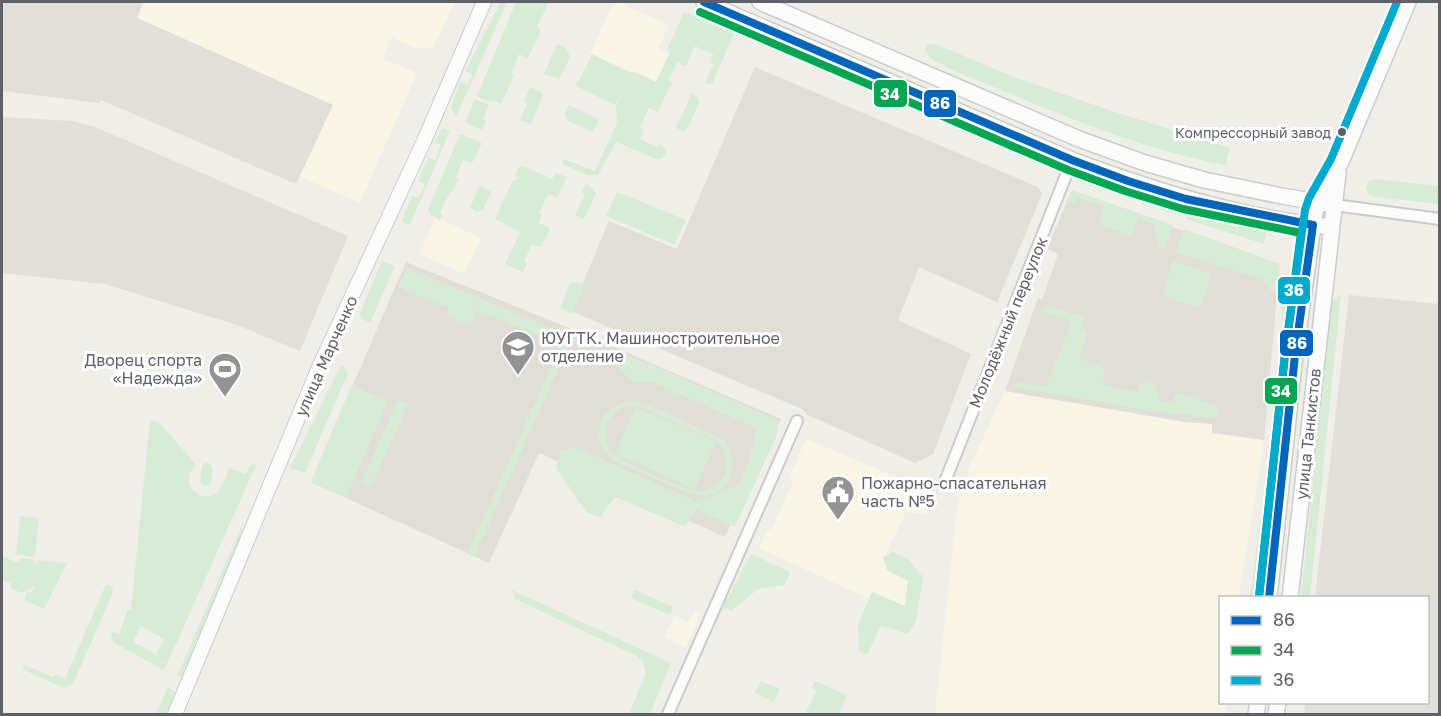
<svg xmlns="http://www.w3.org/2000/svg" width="1441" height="716" font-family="'Golos Text',sans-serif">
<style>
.commercial{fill:#f8f5e4}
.industrial{fill:#e0dfda}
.education{fill:#e0ded7}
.green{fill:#d7ecd5;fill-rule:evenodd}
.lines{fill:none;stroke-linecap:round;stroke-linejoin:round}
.minor-casing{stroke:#cbcbca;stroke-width:14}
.tertiary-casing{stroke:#cbcbca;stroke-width:16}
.secondary-casing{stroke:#cbcccb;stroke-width:18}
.minor{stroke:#fdfcfc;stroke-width:10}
.tertiary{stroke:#fdfcfc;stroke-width:14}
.secondary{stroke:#fdfcfc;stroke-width:15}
.bus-1-casing{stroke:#fff;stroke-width:12}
.bus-2-casing{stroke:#fff;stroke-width:12}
.bus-3-casing{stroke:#fff;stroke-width:12}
.bus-1{stroke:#0065bd;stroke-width:8}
.bus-2{stroke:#00a651;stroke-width:8}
.bus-3{stroke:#00a9ce;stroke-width:8}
.bus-dot{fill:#5e6268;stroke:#fff;stroke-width:2}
.labels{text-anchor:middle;stroke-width:6;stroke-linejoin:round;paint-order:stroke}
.bus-label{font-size:14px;fill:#5e6268;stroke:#fff;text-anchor:end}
.street-label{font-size:16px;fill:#5e6268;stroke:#fff}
.poi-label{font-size:16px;fill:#5e6268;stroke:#fff;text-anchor:start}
.line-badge{stroke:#fff;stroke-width:2}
.badge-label{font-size:16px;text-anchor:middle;font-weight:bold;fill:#fff}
</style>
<rect width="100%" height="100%" fill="#efeee9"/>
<!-- commercial -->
<g class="commercial">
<path d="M144 2H455L433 48 419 49 391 37 383 59 417 73 360 203 299 176 332 105 137 18Z"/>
<path d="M614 2H618L669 25 658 49 670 55 656 85 590 53Z"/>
<path d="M436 217 481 238 464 274 419 254Z"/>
<path d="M1005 391 1185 422 1212 424V433L1264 440 1239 597 1220 598V702L1227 703 1226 714H935L957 507 968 470Z"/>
<path d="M806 439 928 490 927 514 906 512 886 554 916 575 911 618 759 548 767 529 771 530 794 480 789 478Z"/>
<path d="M695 610 701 614 686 648 664 637 675 616 688 623Z"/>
</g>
<!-- industrial -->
<g class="industrial">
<path d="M2 2H143L137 18 333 105 296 184 101 100 99 103 2 91Z"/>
<path d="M2 117 72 121 95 127 348 236 300 351 237 325 105 284 2 273Z"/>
<path d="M1349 295 1439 304V714H1304L1305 703 1428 702V598L1315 597Z"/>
</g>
<!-- education -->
<g class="education">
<path d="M755 67 1038 187 1042 194 997 302 919 267 898 320 971 354 933 454 915 463 808 415 802 409 571 311 609 221 677 249Z"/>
<path d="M1071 192 1270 261 1264 282 1277 295 1264 440 1212 433V424L1185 422 1005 391 1038 298 1042 300 1058 254 1047 249Z"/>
<path d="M406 262 579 332 781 419 725 537 539 453 489 563 311 482Z"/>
</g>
<!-- green -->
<g class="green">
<path d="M501 2H507L456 117 451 108 460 82 468 85 472 74 465 71Z"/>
<path d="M516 2H549L537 27 541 30 528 58 519 54 511 74 514 76 501 104 492 100 490 102 477 96Z"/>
<path d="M684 12 734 33 712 84 705 83 714 64 710 62 714 55 695 46 686 66 677 62 668 80 672 82 658 112 649 108 640 127 644 130 640 139 657 147 660 143 667 151 661 159H656L616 142 598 175H588L562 164 564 159 595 171 617 123 616 106 622 93 615 105 576 86 592 54 631 73 633 71 656 82 670 52 667 50Z"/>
<path d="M933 43 1014 77 1112 111 1230 148 1225 165C1150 151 1080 123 1011 94 984 83 955 73 930 58L925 49 926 45Z"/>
<path d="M557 44 566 48 570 57 559 79 544 74Z"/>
<path d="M530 87 541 92 543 95 531 124 520 120 527 104 524 102Z"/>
<path d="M886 92 1055 163 1057 172 884 96Z"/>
<path d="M692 93 698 98 699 103 687 129 683 131 676 128Z"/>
<path d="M475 99 489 105 483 119 486 121 482 130 465 122Z"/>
<path d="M569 105 599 119 593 132 568 121 565 114Z"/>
<path d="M442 128 450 130 410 225 402 222V220L412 196 419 198 425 184 418 181 428 158 435 160 441 145 435 142Z"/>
<path d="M460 134 482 143 472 163 463 160 456 177 459 178 452 192H450L440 213 442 215 440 220 431 215 428 209Z"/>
<path d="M523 166 552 179 556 173 567 177 557 198 548 194 539 213 542 215 539 223 550 228 541 247 532 244 524 261 527 263 523 272 505 264 520 232 495 219 512 182 518 178 515 176 518 168Z"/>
<path d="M1077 179 1175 210 1177 215 1076 181Z"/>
<path d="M1375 179 1439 186V204L1375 197 1368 194 1366 188 1369 181Z"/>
<path d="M586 184 593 188 596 194 584 219 575 215 585 194 582 192Z"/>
<path d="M480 185 491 192 483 210 477 212 470 208Z"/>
<path d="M1072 190 1173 225 1165 249 1158 246 1154 224 1138 218 1132 236 1098 224 1104 206 1077 197 1074 204 1067 201Z"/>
<path d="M617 192 686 220 675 245 606 216Z"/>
<path d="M1191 214 1267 231 1264 244 1186 219Z"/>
<path d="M1184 229 1280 264 1277 294 1263 280 1176 252Z"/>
<path d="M382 261 395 266 370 323 361 318 360 313Z"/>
<path d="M1173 261 1212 274 1200 308 1162 296Z"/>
<path d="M407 268 571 336 575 340 567 350 474 557 467 554 561 345 477 310 470 325 446 315 449 308 398 287Z"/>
<path d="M1293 274 1286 342C1278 317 1282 297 1293 274Z"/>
<path d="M576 282 585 284 572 314 560 308 570 283Z"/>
<path d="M1341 294 1310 597H1301L1331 309 1333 301Z"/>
<path d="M1045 305 1085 317 1081 325 1087 334 1079 358 1105 369 1103 383C1114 390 1126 387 1139 393L1138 386 1145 382 1155 385 1160 401 1172 402 1177 392 1219 407 1217 418 1151 411 1014 387 1016 382 1046 386 1072 321 1042 311Z"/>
<path d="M619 351 778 420 777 435 735 527 696 509 685 527 615 497 600 517 587 513 556 468 560 451 576 447 697 502 740 484 749 460 757 428 651 382 631 381 614 361Z"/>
<path d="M342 364 348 373 305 473 290 468Z"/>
<path d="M352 385 388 401 346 497 311 481Z"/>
<path d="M398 400 408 404 371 487 361 483Z"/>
<path d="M634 401 644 403 722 439C730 448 735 460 731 473 719 510 684 492 660 481 646 475 632 469 618 463 586 444 597 402 634 401ZM629 406 643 408 718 442C725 450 730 461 726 472 722 483 712 490 700 491 687 491 625 463 614 454 598 436 605 411 629 406Z"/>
<path d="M636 407 716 442 695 489 615 454Z"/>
<path d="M150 420 160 423 196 465C176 485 204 508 219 490 224 484 226 475 229 468L245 474 252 464 256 465 167 664 145 652 166 664 163 670 115 643 112 639 111 631 119 634 128 609 131 610ZM141 626 164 639 156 654 133 642Z"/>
<path d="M1275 435 1259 597H1250L1268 463Z"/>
<path d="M205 463H210L213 468 211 483 205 487 200 482 202 466Z"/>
<path d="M20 516 39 518 35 557 16 555Z"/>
<path d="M243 523 239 542 185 676 177 677Z"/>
<path d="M893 552 908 559 923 577 916 622 907 634 881 625 867 655 859 651 858 624 872 592 905 606 908 581 887 570 883 557Z"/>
<path d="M751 554 790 572 785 585 758 589 731 611 723 607Z"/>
<path d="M2 556 19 563 20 558 35 560V563H38V560L67 563 44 609 24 600 27 592 31 593 36 586 22 593 10 588 12 584 2 579Z"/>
<path d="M106 584 113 587 112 594 73 684 64 688 24 670 23 664 53 677 55 674 65 679Z"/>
<path d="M512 590 671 663 650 714H629L646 673 643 662 637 656 515 599Z"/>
<path d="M635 590 673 607 670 615 631 598Z"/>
<path d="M761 681 780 689 774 702 755 693Z"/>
<path d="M815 681 847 695 839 714H805L816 691 811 688Z"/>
<path d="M168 687 175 692 176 698 169 714H156Z"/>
</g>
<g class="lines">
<!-- minor casing -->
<g class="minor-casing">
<g id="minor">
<path d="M1334 205 1440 219"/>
<path d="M944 484 1072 160"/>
<path d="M668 714 797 421"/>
</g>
</g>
<!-- tertiary casing -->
<g class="tertiary-casing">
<path id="tertiary" d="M175 714 320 365 424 141 484 2"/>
</g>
<!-- secondary casing -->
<g class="secondary-casing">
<g id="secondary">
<path d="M704 2 1072 160C1155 191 1242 218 1331 227"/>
<path d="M760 2 1079 139 1145 163 1204 180 1282 196 1334 205"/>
<path d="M1269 598 1295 355 1315 212 1318 203 1340 164 1408 2"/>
<path d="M1290 598 1338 173"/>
<path d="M1256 714 1258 702"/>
<path d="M1276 714 1278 702"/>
</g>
</g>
<!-- minor -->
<use href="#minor" class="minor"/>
<!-- tertiary -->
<use href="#tertiary" class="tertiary"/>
<!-- secondary -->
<use href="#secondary" class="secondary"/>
<!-- bus-1 casing -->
<g class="bus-1-casing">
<path id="bus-1" d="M704 2 1072 160 1128 181 1186 199 1313 225 1295 355 1269 598"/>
</g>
<!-- bus-2 casing -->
<g class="bus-2-casing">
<path id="bus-2" d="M700 12 1068 170 1125 191 1183 209 1301 233 1285 354 1259 597"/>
</g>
<!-- bus-3 casing -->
<g class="bus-3-casing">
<path id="bus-3" d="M1259 597 1285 354 1305 210 1309 198 1331 159 1397 2"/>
</g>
<!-- bus-1 -->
<use href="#bus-1" class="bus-1"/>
<!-- bus-2 -->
<use href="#bus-2" class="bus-2"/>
<!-- bus-3 -->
<use href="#bus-3" class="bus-3"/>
</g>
<!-- icons -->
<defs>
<g id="university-pin" transform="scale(1.725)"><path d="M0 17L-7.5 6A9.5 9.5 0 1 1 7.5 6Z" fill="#919395" stroke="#fff"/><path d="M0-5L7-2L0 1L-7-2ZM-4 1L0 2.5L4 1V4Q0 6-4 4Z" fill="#fff"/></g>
<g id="stadium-pin" transform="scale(1.725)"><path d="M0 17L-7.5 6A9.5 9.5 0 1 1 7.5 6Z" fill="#919395" stroke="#fff"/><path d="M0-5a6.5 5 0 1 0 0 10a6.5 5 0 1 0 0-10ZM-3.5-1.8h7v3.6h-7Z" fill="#fff"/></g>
<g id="civic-pin" transform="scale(1.725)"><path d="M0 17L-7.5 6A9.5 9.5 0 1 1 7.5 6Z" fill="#919395" stroke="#fff"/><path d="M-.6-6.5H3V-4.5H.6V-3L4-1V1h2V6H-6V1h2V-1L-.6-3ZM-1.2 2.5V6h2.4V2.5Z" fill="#fff"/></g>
</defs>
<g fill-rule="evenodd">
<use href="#university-pin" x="518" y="347"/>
<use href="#stadium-pin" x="225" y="369"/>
<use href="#civic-pin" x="838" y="492"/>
</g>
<!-- markers -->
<circle class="bus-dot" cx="1342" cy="132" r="5"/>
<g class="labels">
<!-- bus labels -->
<g class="bus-label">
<text x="1331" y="138">Компрессорный завод</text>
</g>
<!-- street labels -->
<g class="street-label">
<text transform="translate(1008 322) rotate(-68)" y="6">Молодёжный переулок</text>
<text transform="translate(326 356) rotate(-66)" y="6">улица Марченко</text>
<text transform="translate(1308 434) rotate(-84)" y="6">улица Танкистов</text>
</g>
<!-- poi labels -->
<g class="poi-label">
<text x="541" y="344">ЮУГТК. Машиностроительное<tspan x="541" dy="18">отделение</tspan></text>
<text x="202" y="366" text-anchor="end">Дворец спорта<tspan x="202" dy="18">«Надежда»</tspan></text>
<text x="861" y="489">Пожарно-спасательная<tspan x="861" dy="18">часть №5</tspan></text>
</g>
</g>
<g class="line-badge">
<rect x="873" y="79" width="35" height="29" rx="6" fill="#00a651"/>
<rect x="923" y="89" width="34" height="29" rx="6" fill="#0065bd"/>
<rect x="1277" y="276" width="34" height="29" rx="6" fill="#00a9ce"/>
<rect x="1279" y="329" width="35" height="28" rx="6" fill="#0065bd"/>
<rect x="1264" y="377" width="34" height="28" rx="6" fill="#00a651"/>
</g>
<g class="badge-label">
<text x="890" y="100">34</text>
<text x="940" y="109">86</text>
<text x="1294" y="296">36</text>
<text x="1297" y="349">86</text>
<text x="1281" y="397">34</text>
</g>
<!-- border -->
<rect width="1441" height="716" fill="none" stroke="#5e6268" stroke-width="6"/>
<!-- legend -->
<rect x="1219" y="596" width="210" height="108" fill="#ffffff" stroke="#bfc0c3" stroke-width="1.5"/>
<rect x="1231" y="616" width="30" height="9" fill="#0065bd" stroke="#bfc0c3" stroke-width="1.5"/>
<text x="1273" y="626" font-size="18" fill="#5e6268">86</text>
<rect x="1231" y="646" width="30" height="9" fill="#00a651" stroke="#bfc0c3" stroke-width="1.5"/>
<text x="1273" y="656" font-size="18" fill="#5e6268">34</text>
<rect x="1231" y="676" width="30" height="9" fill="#00a9ce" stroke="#bfc0c3" stroke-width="1.5"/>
<text x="1273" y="686" font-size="18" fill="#5e6268">36</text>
</svg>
